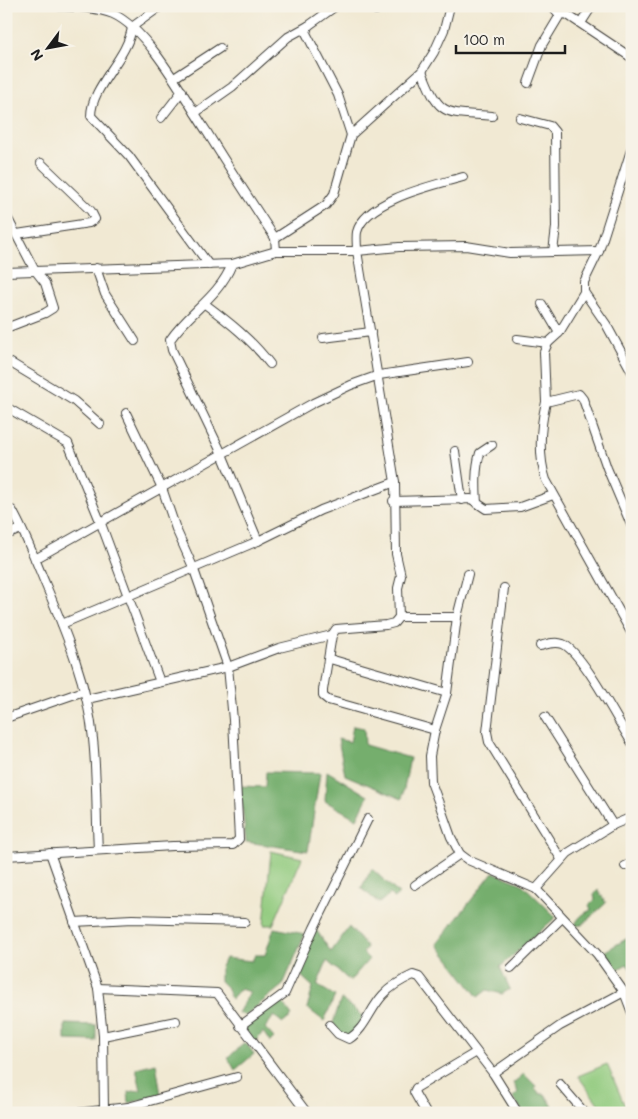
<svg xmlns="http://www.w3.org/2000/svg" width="638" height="1119" font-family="Mali,sans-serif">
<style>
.green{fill:#91ca7e;stroke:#56734d}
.forest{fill:#74ae6d;stroke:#486544}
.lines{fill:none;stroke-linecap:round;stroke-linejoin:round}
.minor-casing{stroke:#3c3b37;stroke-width:10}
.minor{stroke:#fff;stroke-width:8}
</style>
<rect width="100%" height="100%" fill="#f7f3e8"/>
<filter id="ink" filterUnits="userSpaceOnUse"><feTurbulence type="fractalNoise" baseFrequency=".02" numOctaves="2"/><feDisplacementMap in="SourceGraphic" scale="10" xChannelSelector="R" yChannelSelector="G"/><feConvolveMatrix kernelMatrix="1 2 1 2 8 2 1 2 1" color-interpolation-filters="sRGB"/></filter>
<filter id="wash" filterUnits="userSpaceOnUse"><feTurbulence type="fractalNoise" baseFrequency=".0096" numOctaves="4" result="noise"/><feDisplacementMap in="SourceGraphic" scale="20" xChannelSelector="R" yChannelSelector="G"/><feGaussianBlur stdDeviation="1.12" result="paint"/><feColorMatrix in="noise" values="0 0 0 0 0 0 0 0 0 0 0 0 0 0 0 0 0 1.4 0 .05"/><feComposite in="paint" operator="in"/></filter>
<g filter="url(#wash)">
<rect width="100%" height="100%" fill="#f1e9d3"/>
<!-- green -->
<g class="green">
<path d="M271 851 302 858 273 925H264Z"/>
<path d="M607 1064 628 1113H605L578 1076Z"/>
</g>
<!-- forest -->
<g class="forest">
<path d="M353 726 364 728 365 745 410 758 402 799 345 775 338 739 350 742Z"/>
<path d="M327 771 368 796 357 819 325 801Z"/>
<path d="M266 772 320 773 308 851 246 842 240 786 265 787Z"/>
<path d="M372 869 399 894 394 898 390 894 379 903 361 888Z"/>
<path d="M493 872 522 884 556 917 500 967 510 989 502 994 487 990 478 997 437 944Z"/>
<path d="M598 890 606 903 582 925 575 926C576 919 585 912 591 910L589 905 595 900 594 895Z"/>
<path d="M349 927 367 947 363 953 369 959 350 981 327 961 317 985 335 996 324 1021 307 1008 313 987 295 970 315 928 331 952Z"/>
<path d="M274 928 305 934 283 985 246 1015 238 1013 250 992 240 989 231 999 226 987 220 981V969L225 958 252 961 255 955H265Z"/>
<path d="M626 939H632V971L627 964 615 971 602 953Z"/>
<path d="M280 999 292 1016 283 1023 274 1016 265 1028 274 1038 270 1042 263 1032 254 1043 243 1027Z"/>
<path d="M341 999 364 1017 349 1037 341 1034 333 1023Z"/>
<path d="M65 1024 96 1025V1041L65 1040Z"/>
<path d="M245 1042 254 1054 235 1070 228 1058Z"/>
<path d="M156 1063 161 1095 129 1103 128 1092 141 1090 136 1068Z"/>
<path d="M524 1074 536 1086 535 1088 540 1094H545L557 1113H552L548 1107 542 1113H523L513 1097 518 1092 513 1083Z"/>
</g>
</g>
<g filter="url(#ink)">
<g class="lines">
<!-- minor casing -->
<g class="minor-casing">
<g id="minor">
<path d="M57 6C75 7 96 7 113 14 149 30 185 99 207 132 229 168 252 203 275 238L276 251"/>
<path d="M161 6 132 27C128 58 91 86 91 116L129 156 209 265"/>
<path d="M336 6 308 26 306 33 338 95 351 135"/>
<path d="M552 6 560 15"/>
<path d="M376 10 379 6"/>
<path d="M581 23 592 6"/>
<path d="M422 71C440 118 444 112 492 116"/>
<path d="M174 78 220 48"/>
<path d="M528 83 542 45 560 15 566 14 632 58"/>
<path d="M195 113 232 87 288 37 308 26"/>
<path d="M161 118 182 91"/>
<path d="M520 118 550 126 555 132 556 227 553 252"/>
<path d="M632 147 599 251 584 282V292L606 324 632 372"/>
<path d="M6 215 34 269 45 283 53 308 45 313 6 328"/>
<path d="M17 234 89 223 95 219 91 211 41 163"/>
<path d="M275 238 326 205 334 194 351 135 422 71 434 52 444 30 450 6"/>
<path d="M232 264C219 297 189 312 170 340L172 350 222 454 258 541"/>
<path d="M96 268 105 294 135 341"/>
<path d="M6 272 232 264 276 251H357L399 247 466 246 510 253 599 251"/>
<path d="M584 292 559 333 548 343 544 352 546 402 579 394 583 399 607 468 632 527"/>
<path d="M205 304C229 322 252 340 270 364"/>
<path d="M542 304 559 333"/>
<path d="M323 338 371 332"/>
<path d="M517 339 548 343"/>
<path d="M6 360 74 401 100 424"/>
<path d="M546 402C540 428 538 455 546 480L632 634"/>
<path d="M6 407 68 443 100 521 160 682"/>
<path d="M455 451 462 500"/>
<path d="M393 501 471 499 486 509 520 507 553 495"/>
<path d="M477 504C476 487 475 470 480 453L492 445"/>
<path d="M6 510H12C25 533 35 559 45 583 66 633 88 685 93 739 97 776 96 813 98 850"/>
<path d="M6 535 21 529"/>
<path d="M35 559 222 454 313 403 351 385 379 375 468 362"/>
<path d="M468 574 457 617 447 693 435 730 430 756 431 782 440 806 451 837 460 854 468 860 536 889 597 954 624 992 632 1013"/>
<path d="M504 588 487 732 489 742 561 859"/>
<path d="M399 617H457"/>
<path d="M62 624 258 541 321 510 395 482"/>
<path d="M540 646C547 644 555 641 563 644 583 653 618 722 632 743"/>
<path d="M330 659 447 693"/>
<path d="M87 699 228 667 279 648 332 635"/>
<path d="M545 717 613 825"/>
<path d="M6 718 84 691"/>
<path d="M435 730 328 700 323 696V690L332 635 336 629 386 625 394 623 399 617 398 588 401 576 396 554 395 482 357 251C357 245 356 237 357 232 365 200 435 185 463 177"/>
<path d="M50 853 98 988 103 1036 104 1111"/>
<path d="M6 856 173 846 233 845 239 839 233 720 228 667 193 567 176 529 162 488 126 413"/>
<path d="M625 866 632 863"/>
<path d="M415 885 460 854"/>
<path d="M536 889 568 853 613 825 632 817"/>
<path d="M74 922 132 919 245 922"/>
<path d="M511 968 562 918"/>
<path d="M98 988 217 993 307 1113"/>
<path d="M330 1025 338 1034 349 1039C365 1029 370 1009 383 995 391 986 402 980 413 975L419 977 493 1073 518 1113"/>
<path d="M240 1026 285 993 314 928 368 819"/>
<path d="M103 1036 176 1021"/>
<path d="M493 1073 560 1026 624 992"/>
<path d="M560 1084 585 1113"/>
<path d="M76 1113 128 1107 237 1077"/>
<path d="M426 1113 414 1092 416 1088 475 1053"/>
</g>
</g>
<!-- minor -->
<use href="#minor" class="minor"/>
</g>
</g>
<!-- margin -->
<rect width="638" height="1119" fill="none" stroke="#f7f3e8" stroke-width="25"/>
<!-- north arrow -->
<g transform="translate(48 48) rotate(238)" stroke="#f7f3e8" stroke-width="4" paint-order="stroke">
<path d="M0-4L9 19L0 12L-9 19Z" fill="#1c1c1c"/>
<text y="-8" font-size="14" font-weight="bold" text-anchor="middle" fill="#1c1c1c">N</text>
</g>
<!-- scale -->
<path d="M456 45v8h109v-8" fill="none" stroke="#1c1c1c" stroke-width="2.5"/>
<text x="463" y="45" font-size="15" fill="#1c1c1c" stroke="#f7f3e8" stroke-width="4" paint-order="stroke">100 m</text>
</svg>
